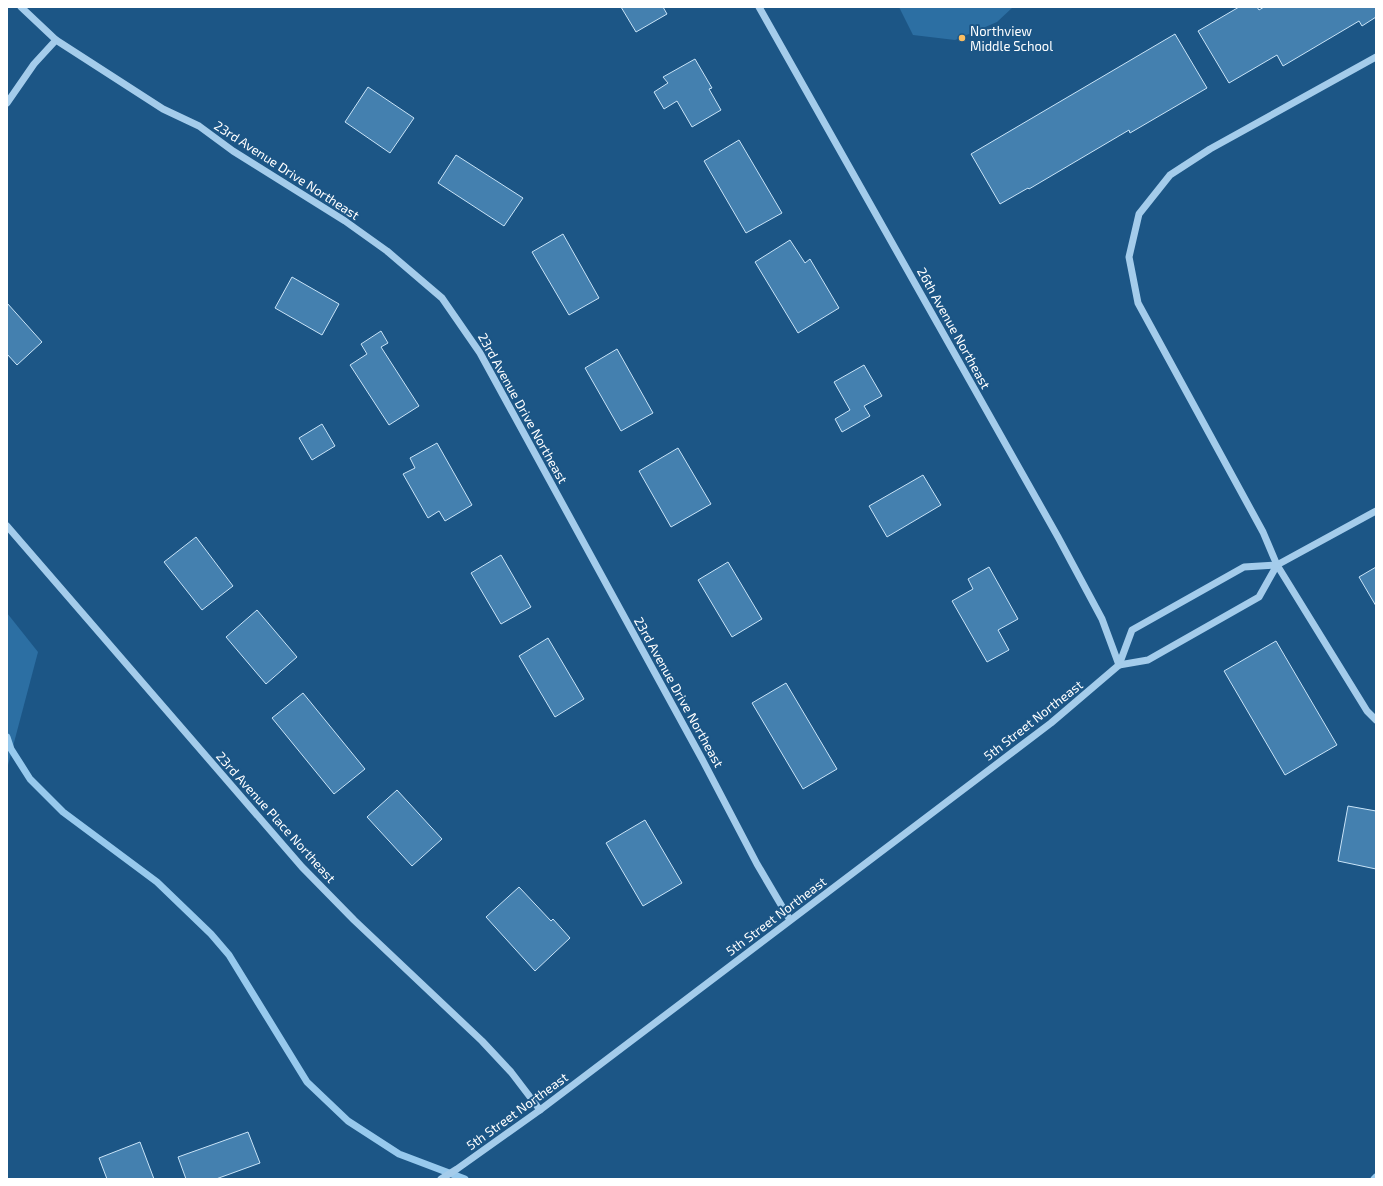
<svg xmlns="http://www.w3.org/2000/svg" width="1383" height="1186" font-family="'Exo 2',sans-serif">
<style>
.green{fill:#2c6fa3}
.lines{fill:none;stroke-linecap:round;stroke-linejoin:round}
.stream{stroke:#97c9ed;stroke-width:7}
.building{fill:#4480af;stroke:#c9e4f8}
.minor{stroke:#a4cceb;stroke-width:7}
.poi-dot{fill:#fcbe61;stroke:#1c5686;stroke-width:1.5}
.labels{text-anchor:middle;stroke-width:4;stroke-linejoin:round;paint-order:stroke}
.poi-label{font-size:13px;fill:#fff;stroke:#1c5686;text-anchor:start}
.street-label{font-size:13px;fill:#fff;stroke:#1c5686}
</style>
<rect width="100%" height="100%" fill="#1c5686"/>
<!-- green -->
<g class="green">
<path d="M899 7H1013L997 22 955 40 913 35Z"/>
<path d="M7 613 38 652 7 769Z"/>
</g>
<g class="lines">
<!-- stream -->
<g class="stream">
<path d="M7 737 11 749 30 779 63 812 157 882 211 934 229 955 307 1082 348 1121 399 1154 465 1179"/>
<path d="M1374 1179 1376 1177"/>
</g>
</g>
<!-- building -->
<g class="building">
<path d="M621 7H663L667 14 636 32Z"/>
<path d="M1239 7H1257L1259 10 1264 7H1376V17L1362 26 1359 21 1283 66 1277 55 1229 83 1198 31Z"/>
<path d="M1175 34 1207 88 1130 133 1129 130 1029 189 1028 188 1000 204 971 154Z"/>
<path d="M695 59 712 88 709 89 721 110 692 127 677 101 664 109 654 92 668 83 663 77Z"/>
<path d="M368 87 414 118 390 153 345 122Z"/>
<path d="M739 140 782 213 746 233 704 161Z"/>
<path d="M456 155 523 198 504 226 438 183Z"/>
<path d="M563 234 599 298 569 315 532 252Z"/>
<path d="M790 240 805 263 810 259 839 308 798 333 755 262Z"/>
<path d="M292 277 339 304 322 335 275 308Z"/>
<path d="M7 303 42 342 17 365 7 354Z"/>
<path d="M381 331 388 343 381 347 419 406 389 425 350 365 367 354 361 344Z"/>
<path d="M617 349 653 413 621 431 585 368Z"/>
<path d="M864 365 882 396 864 406 870 416 842 432 835 419 850 410 834 382Z"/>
<path d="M322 424 335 446 312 460 299 438Z"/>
<path d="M437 443 472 505 445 521 439 511 428 518 403 474 415 468 410 458Z"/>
<path d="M678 448 711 504 671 527 639 471Z"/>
<path d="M923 475 941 505 887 537 869 506Z"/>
<path d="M196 537 233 586 202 610 164 562Z"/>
<path d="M501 555 531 607 501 624 471 573Z"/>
<path d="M728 562 762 619 732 637 698 580Z"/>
<path d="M989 567 1018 619 998 630 1009 650 987 662 952 601 973 589 968 579Z"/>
<path d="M1376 567V606L1359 577Z"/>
<path d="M257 610 297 657 266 684 226 637Z"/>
<path d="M548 638 584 699 555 717 519 656Z"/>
<path d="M1276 641 1337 745 1285 775 1224 671Z"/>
<path d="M786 683 837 769 803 789 752 703Z"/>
<path d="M303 693 365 769 334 794 272 718Z"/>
<path d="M397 790 442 839 412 866 367 817Z"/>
<path d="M1348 806 1376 811V869L1338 861Z"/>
<path d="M645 820 682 883 643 906 606 843Z"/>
<path d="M519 887 551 921 553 919 570 938 535 971 486 917Z"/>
<path d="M248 1132 260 1163 216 1179H186L178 1157Z"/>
<path d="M140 1142 154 1179H107L99 1158Z"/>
</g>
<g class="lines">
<!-- minor -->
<g class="minor">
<path d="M21 7 56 40 163 109 199 126 233 151 345 221 387 251 442 298 480 353 702 759 757 864 790 920"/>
<path d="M759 7 1058 537 1102 619 1119 665"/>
<path d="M1376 57 1210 149 1170 175 1139 214 1129 257 1138 303 1263 532 1277 565 1367 711 1376 720"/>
<path d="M7 103 34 64 56 40"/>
<path d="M7 526 302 867 354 920 482 1041 511 1072 540 1110"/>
<path d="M1119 665 1148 660 1259 597 1277 565"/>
<path d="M441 1179 457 1169 540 1110 1051 723 1119 665 1132 630 1244 567 1277 565 1376 511"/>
</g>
</g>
<!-- markers -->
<circle class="poi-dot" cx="962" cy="38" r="4"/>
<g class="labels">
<!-- poi labels -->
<g class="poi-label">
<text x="970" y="36">Northview<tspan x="970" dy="15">Middle School</tspan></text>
</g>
<!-- street labels -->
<g class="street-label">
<text transform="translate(287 170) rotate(33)" y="5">23rd Avenue Drive Northeast</text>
<text transform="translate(954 328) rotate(61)" y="5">26th Avenue Northeast</text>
<text transform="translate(523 408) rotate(61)" y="5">23rd Avenue Drive Northeast</text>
<text transform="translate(679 692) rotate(61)" y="5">23rd Avenue Drive Northeast</text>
<text transform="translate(1033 720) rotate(-38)" y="5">5th Street Northeast</text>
<text transform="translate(276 817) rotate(48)" y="5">23rd Avenue Place Northeast</text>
<text transform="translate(776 916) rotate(-37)" y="5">5th Street Northeast</text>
<text transform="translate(517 1111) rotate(-36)" y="5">5th Street Northeast</text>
</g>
</g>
<!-- border -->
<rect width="1383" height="1186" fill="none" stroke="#ffffff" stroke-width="16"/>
</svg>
